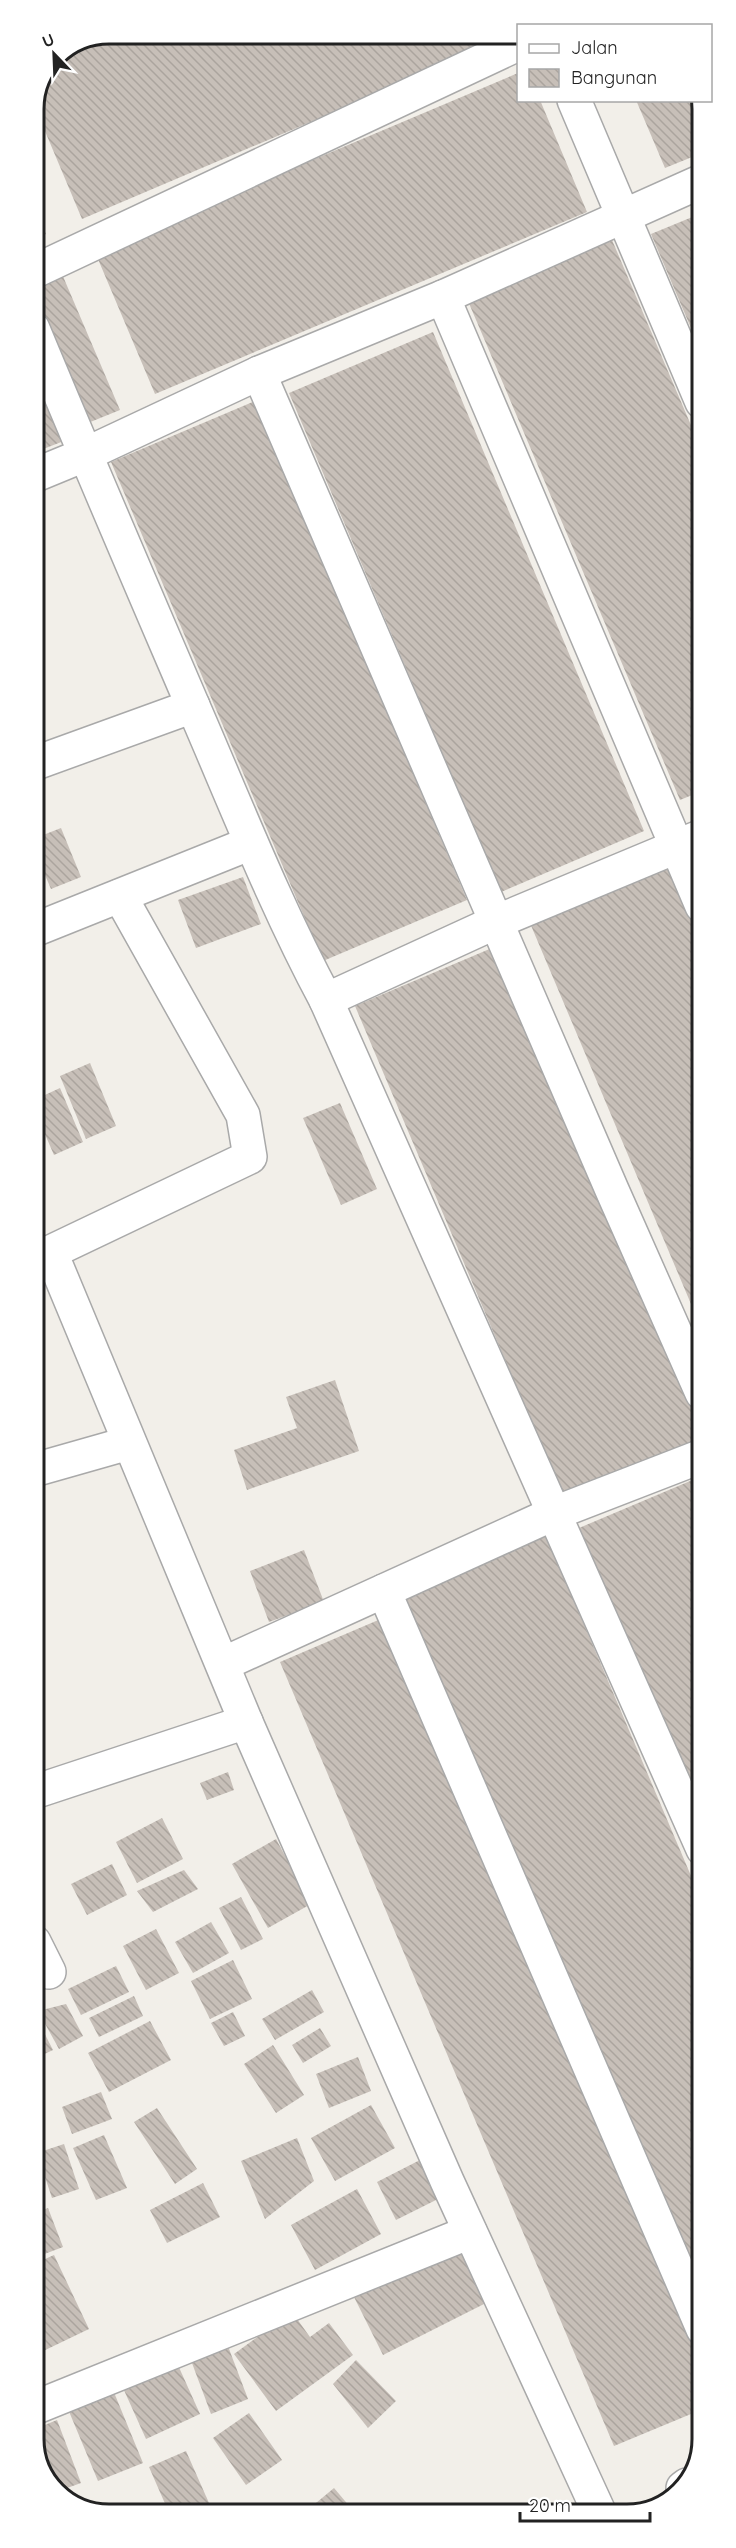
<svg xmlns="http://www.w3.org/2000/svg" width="736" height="2548" font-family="Quicksand,sans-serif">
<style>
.building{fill:url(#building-back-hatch)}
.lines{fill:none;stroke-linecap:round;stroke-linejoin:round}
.minor-casing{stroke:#a9a9a9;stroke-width:36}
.minor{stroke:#fff;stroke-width:33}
.rim{fill:none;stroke:#222;stroke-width:3}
</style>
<defs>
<pattern id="building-back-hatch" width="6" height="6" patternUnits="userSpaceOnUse" patternTransform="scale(1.5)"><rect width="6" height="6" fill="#c7bfb8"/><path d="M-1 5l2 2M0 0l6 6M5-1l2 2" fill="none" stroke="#aba49e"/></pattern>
</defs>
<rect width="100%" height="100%" fill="#f2efe9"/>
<!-- building -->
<g class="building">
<path d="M124 33H512L513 36 82 219 34 105 52 64Z"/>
<path d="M518 73V100H540L587 212 155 394 95 252Z"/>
<path d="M636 100H701L702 153 665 168Z"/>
<path d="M33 204 46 234 33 239Z"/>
<path d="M702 213V354L651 234Z"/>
<path d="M612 240 702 451V791L680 800 468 301Z"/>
<path d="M59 267 120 410 83 425 33 305V278Z"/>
<path d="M433 332 644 831 501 892 289 393Z"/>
<path d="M33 355 69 439 33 453Z"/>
<path d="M255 401 467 900 323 961 111 462Z"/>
<path d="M61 828 81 877 51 889 33 847V839Z"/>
<path d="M670 855 702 930V1330L527 916Z"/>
<path d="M243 877 261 924 196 948 178 900Z"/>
<path d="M499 945 702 1424V1449L567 1506 355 1006Z"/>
<path d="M90 1063 116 1126 86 1139 60 1076Z"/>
<path d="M60 1088 83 1142 54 1155 34 1109V1100Z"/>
<path d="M340 1103 377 1189 341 1205 303 1118Z"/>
<path d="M335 1380 359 1451 247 1490 234 1450 297 1428 286 1397Z"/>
<path d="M702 1476 703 1819 579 1528Z"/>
<path d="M546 1535 703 1904V2306L402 1596Z"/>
<path d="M304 1550 324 1602 269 1622 250 1571Z"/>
<path d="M383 1618 703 2358V2409L614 2446 280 1662Z"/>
<path d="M228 1772 234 1790 207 1800 200 1783Z"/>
<path d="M162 1818 183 1859 137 1883 116 1842Z"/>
<path d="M276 1839 311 1904 268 1928 232 1864Z"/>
<path d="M112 1864 127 1895 87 1915 71 1884Z"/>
<path d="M184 1870 198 1889 153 1912 137 1891Z"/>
<path d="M241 1897 263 1939 241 1950 219 1908Z"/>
<path d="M211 1922 229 1953 193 1973 175 1942Z"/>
<path d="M156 1929 179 1973 146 1990 123 1946Z"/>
<path d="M233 1960 252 1999 210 2019 191 1981Z"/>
<path d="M116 1966 129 1992 81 2015 68 1989Z"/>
<path d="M312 1990 324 2012 275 2040 262 2019Z"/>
<path d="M134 1996 143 2016 99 2037 89 2018Z"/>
<path d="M66 2004 83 2036 59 2049 38 2011Z"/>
<path d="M233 2012 245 2036 224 2046 211 2023Z"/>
<path d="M34 2013 53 2050 34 2059Z"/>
<path d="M150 2021 171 2060 109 2092 88 2053Z"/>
<path d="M320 2028 331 2046 303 2063 292 2045Z"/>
<path d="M273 2045 304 2095 276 2113 244 2064Z"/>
<path d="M358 2057 371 2091 329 2108 316 2074Z"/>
<path d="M101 2092 112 2119 72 2134 62 2107Z"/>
<path d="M371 2105 395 2148 335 2181 311 2138Z"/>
<path d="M157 2108 197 2169 175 2184 134 2122Z"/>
<path d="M104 2135 127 2188 96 2200 73 2148Z"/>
<path d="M297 2138 314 2181 265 2219 241 2161Z"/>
<path d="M64 2144 79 2189 52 2198 37 2153Z"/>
<path d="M420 2160 440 2198 396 2220 377 2182Z"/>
<path d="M34 2174 42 2191 34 2194Z"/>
<path d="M203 2183 220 2217 167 2243 150 2210Z"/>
<path d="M357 2189 381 2234 315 2270 291 2225Z"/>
<path d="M48 2208 63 2247 34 2258V2213Z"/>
<path d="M460 2245 488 2302 383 2355 354 2297Z"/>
<path d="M54 2255 89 2329 37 2354 34 2349V2264Z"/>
<path d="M292 2312 310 2337 329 2323 353 2355 276 2411 234 2354Z"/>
<path d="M226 2341 248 2399 211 2414 189 2355Z"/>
<path d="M356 2360 396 2401 368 2428 333 2384Z"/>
<path d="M177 2363 200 2414 146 2439 123 2388Z"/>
<path d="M113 2390 143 2463 98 2481 68 2409Z"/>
<path d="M249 2413 282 2460 246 2485 213 2438Z"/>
<path d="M57 2420 81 2483 56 2492 35 2455V2429Z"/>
<path d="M186 2451 209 2503 184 2515H170L149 2467Z"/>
<path d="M334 2488 356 2514 304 2513Z"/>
</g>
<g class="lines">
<!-- minor casing -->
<g class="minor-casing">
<g id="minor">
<path d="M574 100 702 402"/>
<path d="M33 272 518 44"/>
<path d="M443 297 702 906"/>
<path d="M33 329C85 455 139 580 193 706 236 805 275 905 326 1000L703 1849"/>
<path d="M259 373 612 1190 702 1393"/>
<path d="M33 476 84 455 259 373 443 297 702 181"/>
<path d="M33 764 193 706"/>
<path d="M34 930 251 843"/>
<path d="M326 1000 496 922 702 836"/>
<path d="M51 1253 246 1722 447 2181 600 2514"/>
<path d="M34 1260 250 1157 243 1115 120 896"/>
<path d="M34 1470 129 1443"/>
<path d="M384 1591 703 2329"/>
<path d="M223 1664 555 1513 702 1456"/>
<path d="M34 1792 246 1722"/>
<path d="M34 1942 49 1972"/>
<path d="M34 2408 470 2232"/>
<path d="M683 2488 687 2485"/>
</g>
</g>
<!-- minor -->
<use href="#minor" class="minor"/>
</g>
<!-- crop -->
<path d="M0 0H736V2548H0ZM109 44H627A65 65 0 0 1 692 109V2439A65 65 0 0 1 627 2504H109A65 65 0 0 1 44 2439V109A65 65 0 0 1 109 44Z" fill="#fff" fill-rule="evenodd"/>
<path class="rim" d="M109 44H627A65 65 0 0 1 692 109V2439A65 65 0 0 1 627 2504H109A65 65 0 0 1 44 2439V109A65 65 0 0 1 109 44Z"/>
<!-- legend -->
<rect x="517" y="24" width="195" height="78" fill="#ffffff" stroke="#a7a7a7" stroke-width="1.5"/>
<rect x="529" y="44" width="30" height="9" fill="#ffffff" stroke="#a7a7a7" stroke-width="1.5"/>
<text x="571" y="54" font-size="18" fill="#222222">Jalan</text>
<rect x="529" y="69" width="30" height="18" fill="url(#building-back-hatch)" stroke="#a7a7a7" stroke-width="1.5"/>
<text x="571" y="84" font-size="18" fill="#222222">Bangunan</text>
<!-- north arrow -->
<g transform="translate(54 54) rotate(337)" stroke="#ffffff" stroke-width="4.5" paint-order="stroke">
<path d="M0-4.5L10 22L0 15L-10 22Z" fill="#222222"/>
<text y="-9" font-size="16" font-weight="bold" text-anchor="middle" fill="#222222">U</text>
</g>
<!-- scale -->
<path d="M520 2512v9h130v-9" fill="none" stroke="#222222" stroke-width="3"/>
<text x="529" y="2512" font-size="18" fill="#222222" stroke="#ffffff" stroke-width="4.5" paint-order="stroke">20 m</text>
</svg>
